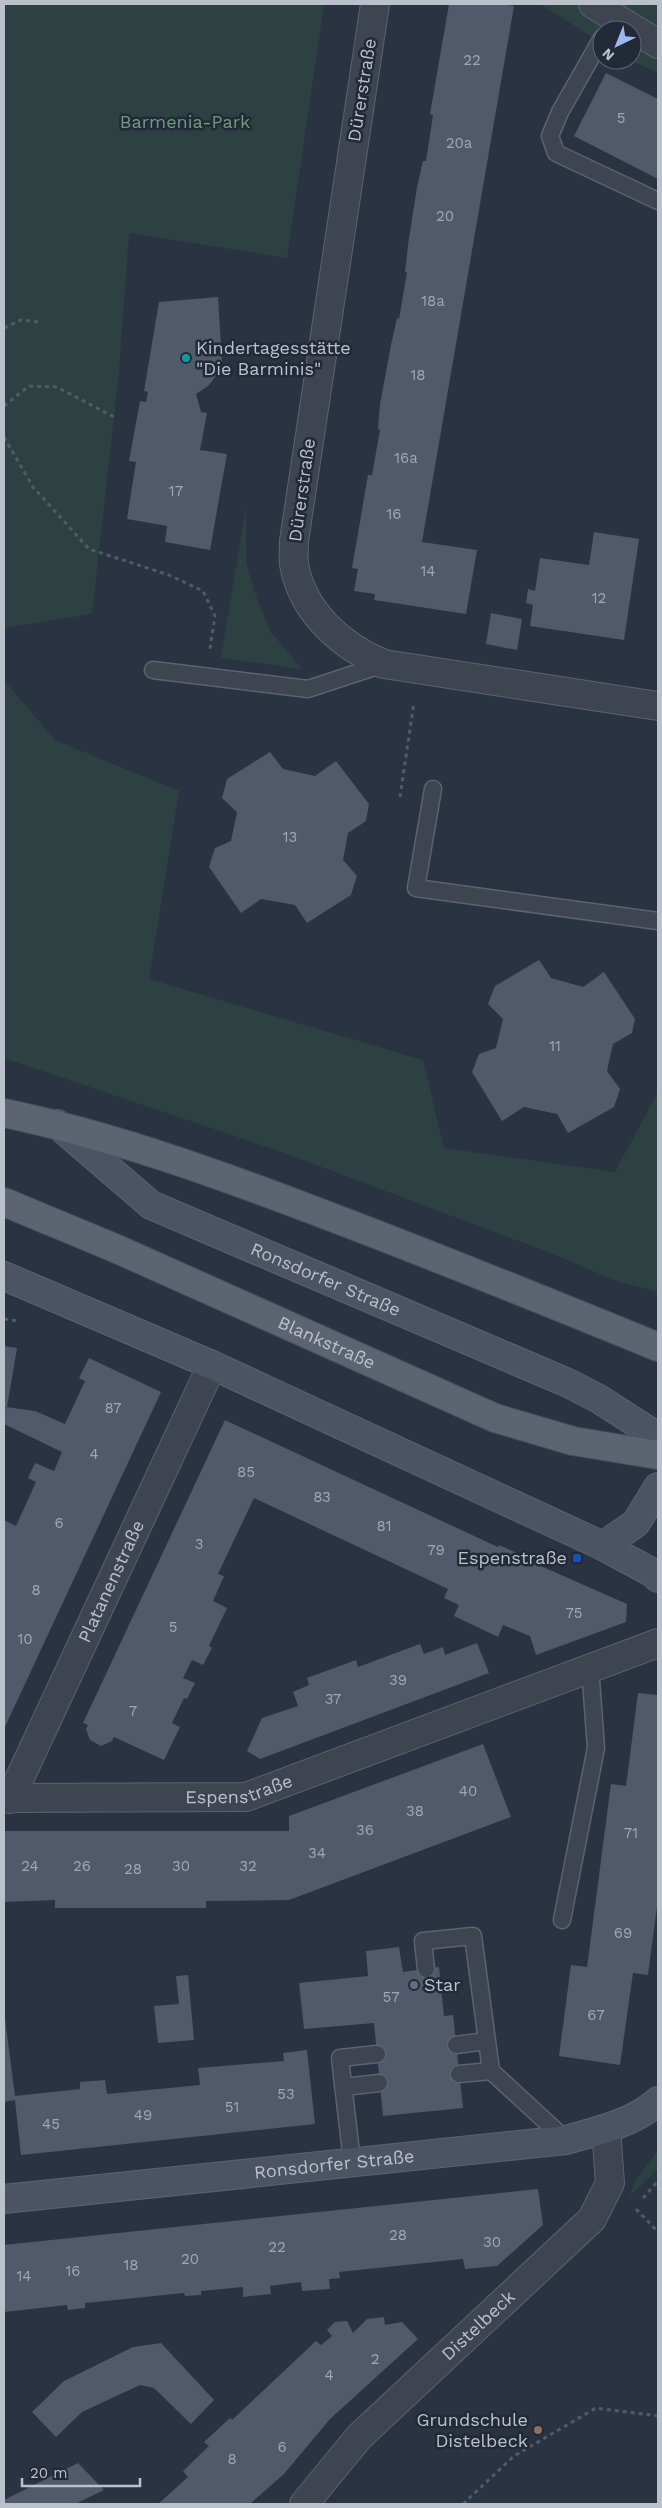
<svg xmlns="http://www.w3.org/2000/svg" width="662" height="2508" font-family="'Work Sans',sans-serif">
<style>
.green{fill:#2d4143}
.building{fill:#505a6a}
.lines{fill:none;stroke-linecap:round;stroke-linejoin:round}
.lane-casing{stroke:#5c636f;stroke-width:19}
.street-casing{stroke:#5c636f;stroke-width:30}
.secondary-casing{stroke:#5c636f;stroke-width:30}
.primary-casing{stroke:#474e5b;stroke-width:30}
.path{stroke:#4c5e61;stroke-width:3;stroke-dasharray:4 4;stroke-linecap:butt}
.lane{stroke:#3e4551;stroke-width:16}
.street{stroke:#3e4551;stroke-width:28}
.secondary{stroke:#4c5464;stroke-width:28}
.primary{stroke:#5c6471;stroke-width:28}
.culture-dot{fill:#0f9aa8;stroke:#222a37;stroke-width:2}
.transit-dot{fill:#1a4fb4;stroke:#222a37;stroke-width:2}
.service-dot{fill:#5c6f8a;stroke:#222a37;stroke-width:2}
.education-dot{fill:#8d6e63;stroke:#222a37;stroke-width:2}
.labels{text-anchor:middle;stroke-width:5;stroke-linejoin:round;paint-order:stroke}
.number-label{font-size:15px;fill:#a0a7b3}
.street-label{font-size:18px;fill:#bbc1cb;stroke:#222a37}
.park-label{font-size:18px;fill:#749a7e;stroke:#222a37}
.poi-label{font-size:18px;fill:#bbc1cb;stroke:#222a37;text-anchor:start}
</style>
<rect width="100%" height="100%" fill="#2a3341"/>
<!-- green -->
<g class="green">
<path d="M4 4H324L287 258 129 233 119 372 92 614 4 628Z"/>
<path d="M540 4H576L615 30H602V43Z"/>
<path d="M607 4H652L658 7V34Z"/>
<path d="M632 40 658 54V73L629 60H632Z"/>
<path d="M246 507V561L255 593 270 631 302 669 221 658Z"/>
<path d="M4 680 55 740 179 791 149 979 423 1060 444 1148 615 1172 658 1092V1292L619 1282 548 1252 279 1151 4 1058Z"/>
<path d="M658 2150V2169L630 2196 635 2181Z"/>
</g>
<!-- building -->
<g class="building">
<path d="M449 4H501L514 6 422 542 477 550 466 614 374 600 375 594 354 591 358 569 352 568 368 475H372L380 430 378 429 380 404 391 345 397 318 399 319 407 272H405L408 245 417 187 423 161H426L433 115 430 114Z"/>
<path d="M606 73 658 99V179L574 136Z"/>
<path d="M218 297 222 362 216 376 208 386 196 394 201 412 207 413 200 450 227 454 210 550 165 542 167 526 127 519 136 462 129 461 140 401 146 402 148 392 144 391 159 302Z"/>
<path d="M594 532 639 539 624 640 530 626 533 605 526 603 528 589 535 591 540 558 589 565Z"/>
<path d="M491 613 522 619 517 650 486 644Z"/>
<path d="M270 752 283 769 315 776 336 761 369 804 366 821 348 833 343 860 357 876 351 895 307 923 295 905 261 899 241 913 209 867 215 848 231 841 237 812 222 798 227 779Z"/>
<path d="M539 960 551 978 583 987 604 972 635 1019 632 1033 613 1044 607 1071 620 1089 614 1107 568 1133 557 1114 524 1107 502 1121 472 1072 479 1054 496 1048 503 1019 488 1004 495 986Z"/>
<path d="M4 1346 17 1348 7 1407H4Z"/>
<path d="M89 1358 161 1392 4 1729V1520L16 1526 36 1482 28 1478 35 1463 54 1471 62 1452 4 1424V1412L6 1407 35 1411 65 1424 85 1381 79 1378Z"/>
<path d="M225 1420 472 1535 498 1547 499 1545 517 1553 516 1555 627 1604 626 1622 536 1655 530 1636 503 1625 498 1637 454 1616 459 1605 444 1598 448 1589 254 1498 218 1574 224 1576 213 1601 227 1608 209 1646 212 1648 203 1665 192 1660 183 1678 195 1683 187 1699 184 1698 172 1723 180 1727 164 1760 114 1737 112 1741 101 1746 90 1740 86 1729 88 1725 83 1723Z"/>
<path d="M477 1643 489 1673 260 1759 247 1751 262 1718 298 1706 293 1692 309 1685 307 1678 356 1660 358 1667 420 1644 424 1654 443 1647 445 1655Z"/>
<path d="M638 1693 658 1695V1899L648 1975 633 1973 620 2065 559 2056 571 1965 587 1967 611 1784 626 1786Z"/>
<path d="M483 1744 511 1817 289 1900 206 1901V1908H55V1900L4 1902V1831H289V1816Z"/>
<path d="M399 1947 403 1972 439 1967 444 2016 453 2015 463 2108 383 2116 374 2023 304 2029 299 1983 368 1976 366 1951Z"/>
<path d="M188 1975 194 2040 158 2043 154 2006 179 2004 176 1976Z"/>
<path d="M4 2011 15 2096 80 2089V2082L105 2080 107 2094 200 2085 198 2068 284 2061 283 2053 307 2050 315 2124 21 2155 15 2100 4 2102Z"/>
<path d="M538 2189 543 2225 497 2266 465 2269 463 2259 339 2272 340 2278 329 2279 330 2289 302 2291 301 2282 270 2286 271 2294 243 2297V2287L201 2291V2295L185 2296 184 2293 85 2303V2308L68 2310 67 2305 4 2312V2245Z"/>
<path d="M384 2317 385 2325 402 2322 418 2339 330 2419 284 2474 251 2503 252 2504H158L188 2477 183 2471 209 2446 204 2442 230 2418 232 2420 316 2341 321 2345 332 2336 327 2330 335 2322 347 2321 353 2333 367 2319Z"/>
<path d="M161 2343 214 2400 191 2424 154 2388 140 2385 82 2412 56 2437 32 2412 64 2381 133 2347Z"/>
<path d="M78 2463 104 2490 75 2504H4V2500Z"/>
</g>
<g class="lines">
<!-- lane casing -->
<g class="lane-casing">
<g id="lane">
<path d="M602 38 560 112 550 136 556 153 658 201"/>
<path d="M153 670 308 689 384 664"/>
<path d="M433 789 416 888 658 921"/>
<path d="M562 1920 596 1748 590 1667"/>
<path d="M426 1969 423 1941 473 1936 491 2071 566 2140"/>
<path d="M456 2045 486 2041"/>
<path d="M459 2074 491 2071"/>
<path d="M343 2087 379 2083"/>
<path d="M352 2161 340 2058 377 2054"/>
</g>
</g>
<!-- street casing -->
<g class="street-casing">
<g id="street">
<path d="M375 4 294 541C294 548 293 557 294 564 302 612 342 647 384 664L658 706"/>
<path d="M593 4 658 44"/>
<path id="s1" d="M4 1798 246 1797 658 1643"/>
<path id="s2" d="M10 1799 212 1365"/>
<path id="s3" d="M304 2504 359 2437 592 2219 610 2183 606 2129"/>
</g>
</g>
<!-- secondary casing -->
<g class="secondary-casing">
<g id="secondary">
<path id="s4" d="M57 1124 151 1205 568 1383 599 1399 658 1437"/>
<path d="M4 1276 212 1365 603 1546 653 1573 658 1578"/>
<path d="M603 1546 636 1523 658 1487"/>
<path id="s5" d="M4 2199 566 2140C597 2131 634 2123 658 2101"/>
</g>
</g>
<!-- primary casing -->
<g class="primary-casing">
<g id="primary">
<path d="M4 1113C109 1135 210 1171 310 1209 427 1253 543 1300 658 1347"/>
<path id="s6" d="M4 1202 117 1249 495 1418 573 1441 658 1455"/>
</g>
</g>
<!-- path -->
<g class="path">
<path d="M4 328 21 320 38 322"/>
<path d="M4 406 29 386 57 387 114 417"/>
<path d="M4 437 33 487 89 549 169 575 203 591 215 616 210 649"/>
<path d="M400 797 414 702"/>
<path d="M4 1319 18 1321"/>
<path d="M643 2198 658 2181"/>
<path d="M636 2209 658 2232"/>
<path d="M463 2504 514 2456 596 2408 658 2416"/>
</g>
<!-- lane -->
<use href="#lane" class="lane"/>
<!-- street -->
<use href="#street" class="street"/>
<!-- secondary -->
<use href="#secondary" class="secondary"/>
<!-- primary -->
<use href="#primary" class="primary"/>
</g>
<!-- markers -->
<circle class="culture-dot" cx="186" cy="358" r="5"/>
<rect class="transit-dot" x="572" y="1553" width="10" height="10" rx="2.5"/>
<circle class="service-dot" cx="414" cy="1985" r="5"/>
<circle class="education-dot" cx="538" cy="2430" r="5"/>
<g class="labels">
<!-- number labels -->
<g class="number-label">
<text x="472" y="65">22</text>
<text x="621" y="123">5</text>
<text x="459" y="148">20a</text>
<text x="445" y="221">20</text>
<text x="433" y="306">18a</text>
<text x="418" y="380">18</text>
<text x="406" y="463">16a</text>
<text x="176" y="496">17</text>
<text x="394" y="519">16</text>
<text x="428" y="576">14</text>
<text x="599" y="603">12</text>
<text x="290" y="842">13</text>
<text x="555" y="1051">11</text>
<text x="113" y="1413">87</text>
<text x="94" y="1459">4</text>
<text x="246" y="1477">85</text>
<text x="322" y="1502">83</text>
<text x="59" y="1528">6</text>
<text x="384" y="1531">81</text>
<text x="199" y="1549">3</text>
<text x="436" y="1555">79</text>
<text x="36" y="1595">8</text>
<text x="574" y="1618">75</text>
<text x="173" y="1632">5</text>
<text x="25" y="1644">10</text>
<text x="398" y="1685">39</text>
<text x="333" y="1704">37</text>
<text x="133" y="1716">7</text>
<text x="468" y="1796">40</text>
<text x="415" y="1816">38</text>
<text x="365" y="1835">36</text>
<text x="631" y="1838">71</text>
<text x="317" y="1858">34</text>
<text x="30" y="1871">24</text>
<text x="82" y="1871">26</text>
<text x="181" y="1871">30</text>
<text x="248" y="1871">32</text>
<text x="133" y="1874">28</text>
<text x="623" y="1938">69</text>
<text x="391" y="2002">57</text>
<text x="596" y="2020">67</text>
<text x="286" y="2099">53</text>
<text x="232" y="2112">51</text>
<text x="143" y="2120">49</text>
<text x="51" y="2129">45</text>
<text x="398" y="2240">28</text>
<text x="492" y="2247">30</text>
<text x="277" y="2252">22</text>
<text x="190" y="2264">20</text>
<text x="131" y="2270">18</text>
<text x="73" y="2276">16</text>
<text x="24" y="2281">14</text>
<text x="375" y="2364">2</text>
<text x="329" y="2380">4</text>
<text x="282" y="2452">6</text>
<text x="232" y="2464">8</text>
</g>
<!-- street labels -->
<g class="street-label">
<text transform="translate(362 90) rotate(-81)" y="6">Dürerstraße</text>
<text transform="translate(302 490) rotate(-82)" y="6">Dürerstraße</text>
<text dy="6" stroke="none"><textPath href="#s4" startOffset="314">Ronsdorfer Straße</textPath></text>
<text dy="6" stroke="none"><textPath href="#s6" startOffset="352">Blankstraße</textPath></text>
<text dy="6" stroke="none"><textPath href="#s2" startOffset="240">Platanenstraße</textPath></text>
<text dy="6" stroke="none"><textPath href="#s1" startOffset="236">Espenstraße</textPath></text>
<text dy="6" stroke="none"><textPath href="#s5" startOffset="332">Ronsdorfer Straße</textPath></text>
<text dy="6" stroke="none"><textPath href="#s3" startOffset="250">Distelbeck</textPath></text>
</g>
<!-- park labels -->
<g class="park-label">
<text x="185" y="128">Barmenia-Park</text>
</g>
<!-- poi labels -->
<g class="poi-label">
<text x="196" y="354">Kindertagesstätte<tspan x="196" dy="21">"Die Barminis"</tspan></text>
<text x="567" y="1564" text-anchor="end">Espenstraße</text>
<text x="424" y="1991">Star</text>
<text x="528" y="2426" text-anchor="end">Grundschule<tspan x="528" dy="21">Distelbeck</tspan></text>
</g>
</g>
<!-- border -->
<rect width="662" height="2508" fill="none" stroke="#bbc1cb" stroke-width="10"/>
<!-- north arrow -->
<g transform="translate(617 45) rotate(223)"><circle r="24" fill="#222a37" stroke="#5f6672"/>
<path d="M0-4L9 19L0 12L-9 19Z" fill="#9bb8f0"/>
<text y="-8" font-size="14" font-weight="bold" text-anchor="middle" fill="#bbc1cb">N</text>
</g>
<!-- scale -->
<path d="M22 2478v8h118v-8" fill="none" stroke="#bbc1cb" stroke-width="2.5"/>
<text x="30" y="2478" font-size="15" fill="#bbc1cb" stroke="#222a37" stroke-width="4" paint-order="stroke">20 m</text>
</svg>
